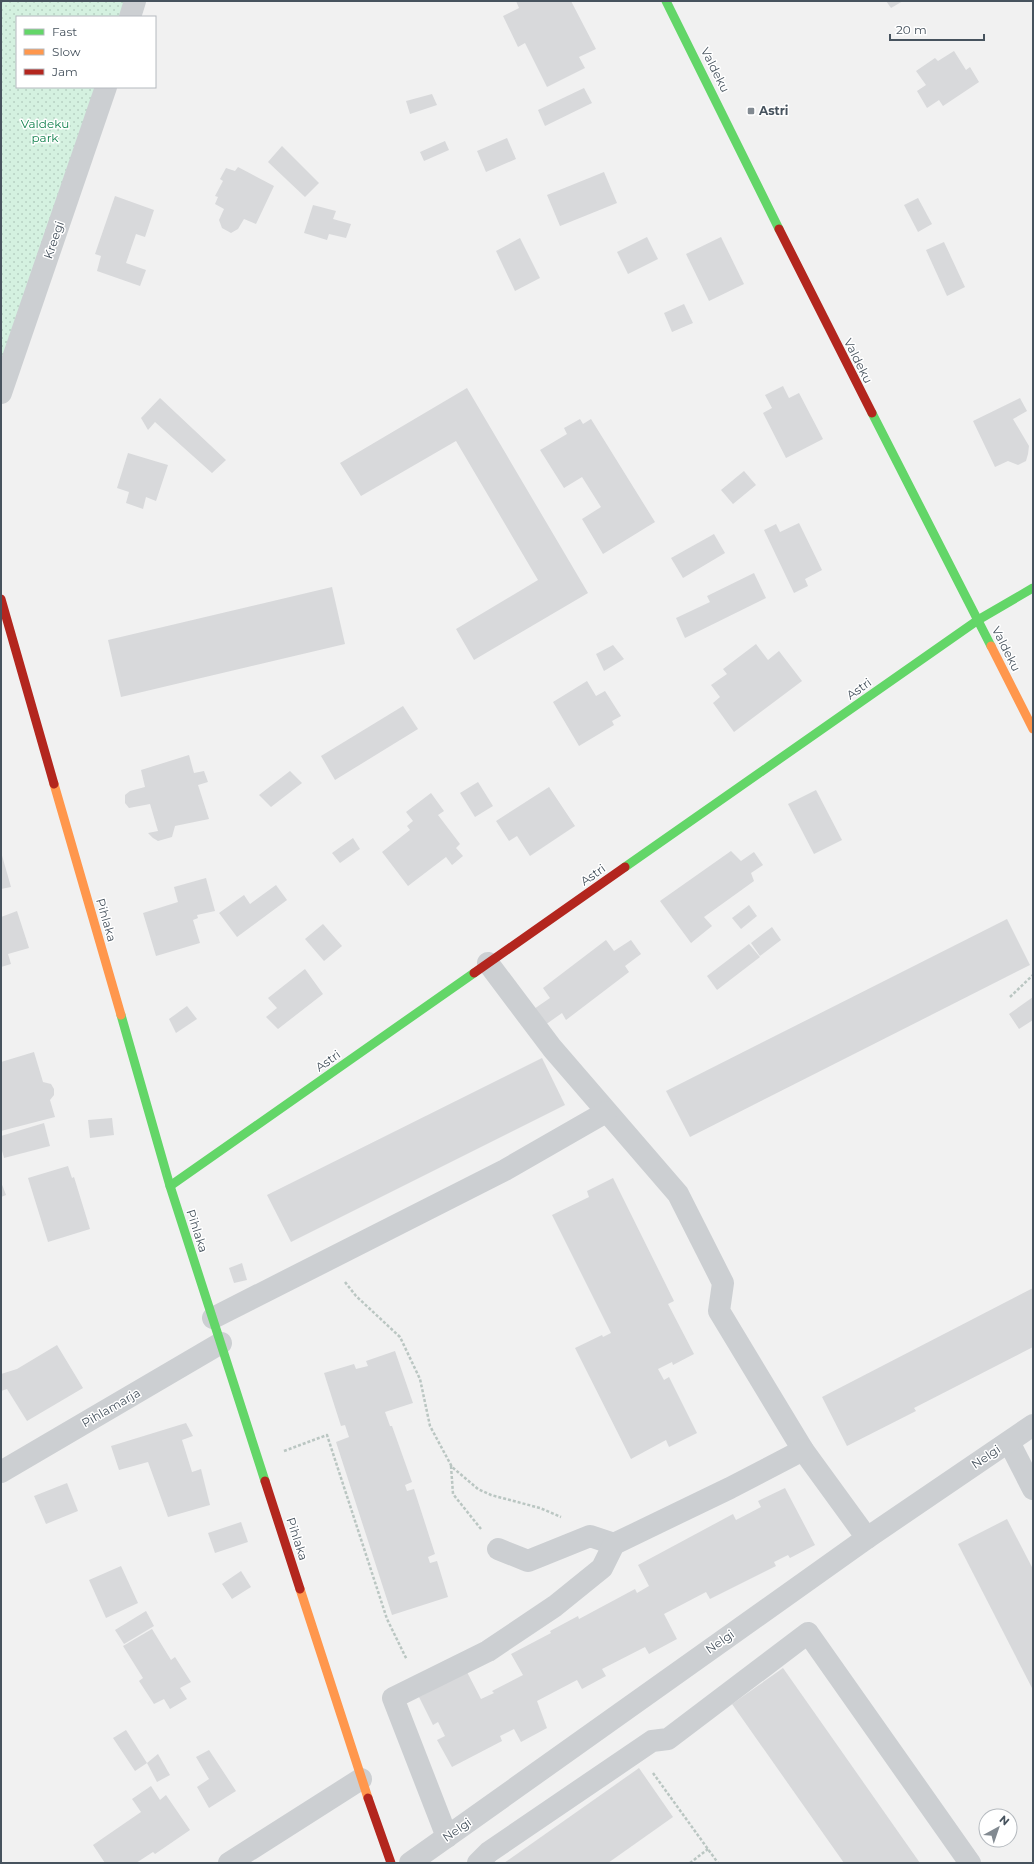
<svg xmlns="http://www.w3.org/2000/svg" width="1034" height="1864" font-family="Montserrat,sans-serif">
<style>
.park{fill:url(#park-dots)}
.building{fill:#d8d9db}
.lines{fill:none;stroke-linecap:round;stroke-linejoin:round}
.path{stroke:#bac6c2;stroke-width:2.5;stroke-dasharray:3 2;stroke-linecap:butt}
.street{stroke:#cccfd2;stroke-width:22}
.fast{stroke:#63d668;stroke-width:9}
.slow{stroke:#ff974d;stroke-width:9}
.jam{stroke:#b3261e;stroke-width:9}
.poi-dot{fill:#828a91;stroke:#fff;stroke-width:1.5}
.labels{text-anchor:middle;stroke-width:3;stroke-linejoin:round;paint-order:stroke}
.street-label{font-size:12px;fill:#47535e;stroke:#fff}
.poi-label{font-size:12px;font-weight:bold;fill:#47535e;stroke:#fff;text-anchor:start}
.park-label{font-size:12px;fill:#14834f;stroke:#fff}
</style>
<defs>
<pattern id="park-dots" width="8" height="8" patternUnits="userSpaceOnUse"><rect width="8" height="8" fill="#d4f1e0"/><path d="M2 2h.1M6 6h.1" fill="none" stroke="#b7d1c3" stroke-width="1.8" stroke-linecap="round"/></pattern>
</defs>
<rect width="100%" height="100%" fill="#f1f1f1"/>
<!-- park -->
<path class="park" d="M1 1H135L130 17H17V87H106L1 393Z"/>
<!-- building -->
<g class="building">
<path d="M516 1H571L596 49 579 57 585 68 547 87 525 43 518 47 503 16 519 8Z"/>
<path d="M886 1H903L891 8Z"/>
<path d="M954 51 966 70 970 67 979 82 943 106 939 100 927 108 917 91 926 85 916 71 935 58 938 61Z"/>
<path d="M584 88 592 103 545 126 538 110Z"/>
<path d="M432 94 437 105 410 114 406 101Z"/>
<path d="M507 138 516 159 486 172 477 151Z"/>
<path d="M445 141 449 150 424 161 420 152Z"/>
<path d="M282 146 319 183 305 197 268 162Z"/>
<path d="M238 167 274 186 256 224 244 219 238 229 231 233 222 228 219 220 224 209 215 204 218 197 215 196 223 181 220 179 226 168 235 171Z"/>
<path d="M604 172 617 203 560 226 547 195Z"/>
<path d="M115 196 154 210 145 237 136 234 126 263 146 270 140 286 97 271 101 256 95 254Z"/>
<path d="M918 198 932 224 918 232 904 205Z"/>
<path d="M313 205 336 211 333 219 351 224 346 238 329 234 327 240 304 233Z"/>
<path d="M647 237 658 259 628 274 617 252Z"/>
<path d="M721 237 744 284 709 301 686 254Z"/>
<path d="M520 238 540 278 515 291 496 251Z"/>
<path d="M944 242 965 287 947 296 926 250Z"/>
<path d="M684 304 693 323 672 332 664 313Z"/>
<path d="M783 386 789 398 799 393 823 439 786 458 763 413 772 408 765 395Z"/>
<path d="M467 388 588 593 474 660 456 629 538 580 456 441 361 496 340 463Z"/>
<path d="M160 398 226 460 212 473 155 422 148 430 141 418Z"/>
<path d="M1020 398 1027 411 1013 419 1029 446 1028 454 1026 461 1018 465 1008 461 995 467 973 421Z"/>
<path d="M580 419 583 424 591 419 655 522 603 554 582 519 601 507 582 477 564 488 540 450 567 434 564 428Z"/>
<path d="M128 453 168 465 156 501 146 497 143 509 126 503 129 492 117 488Z"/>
<path d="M744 471 756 485 733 504 721 490Z"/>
<path d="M799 523 822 570 805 579 808 586 794 593 764 530 776 524 780 532Z"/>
<path d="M714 534 725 553 683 578 671 558Z"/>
<path d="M754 573 766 598 685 638 676 618 710 602 707 596Z"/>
<path d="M332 587 345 644 121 697 108 640Z"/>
<path d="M756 644 768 660 779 651 802 681 734 732 713 703 720 697 711 685 727 674 723 669Z"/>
<path d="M613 645 624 659 604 671 596 654Z"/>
<path d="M587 681 596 696 605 691 621 716 612 721 614 725 579 746 553 702Z"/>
<path d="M403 706 418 729 335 780 321 756Z"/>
<path d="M189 755 194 773 204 771 208 782 198 785 209 819 175 826 172 837 158 841 153 838 148 833 158 831 150 804 129 808 125 803V795L130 791 145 787 141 770Z"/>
<path d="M290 771 302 783 271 807 259 795Z"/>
<path d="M478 782 493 806 475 817 460 793Z"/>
<path d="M549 787 575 826 530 856 517 836 509 841 496 821Z"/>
<path d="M816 790 842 840 814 854 788 804Z"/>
<path d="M431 793 444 811 438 815 460 844 456 848 463 856 452 865 446 857 408 886 382 852 410 830 407 826 413 821 406 812Z"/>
<path d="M353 838 360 849 340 863 332 853Z"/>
<path d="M731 851 741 861 754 852 763 865 751 873 754 881 704 917 712 926 691 943 660 901Z"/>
<path d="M1 852 11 887 1 889Z"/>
<path d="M206 878 215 911 197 915 198 918 193 920 200 943 156 956 143 913 178 902 174 887Z"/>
<path d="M276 885 287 900 237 937 219 913 244 895 250 904Z"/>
<path d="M749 905 757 916 741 929 732 918Z"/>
<path d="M17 911 29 948 8 954 11 964 1 967V917Z"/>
<path d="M1007 919 1030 965 690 1137 666 1091Z"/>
<path d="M323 924 342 946 324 961 305 939Z"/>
<path d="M772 927 781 940 760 956 751 943Z"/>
<path d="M606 940 614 951 631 940 641 954 625 966 629 972 566 1020 562 1013 545 1025 534 1009 550 998 543 988Z"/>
<path d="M749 944 760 957 717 990 707 976Z"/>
<path d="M305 969 323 994 278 1029 266 1017 277 1008 268 998Z"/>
<path d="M1033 997V1020L1019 1029 1009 1014Z"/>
<path d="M187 1006 197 1019 176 1033 169 1019Z"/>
<path d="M34 1052 43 1082 51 1084 54 1089V1095L50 1100 55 1117 1 1131V1062Z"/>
<path d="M542 1058 565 1105 291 1242 267 1195Z"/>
<path d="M112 1118 114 1135 90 1138 88 1120Z"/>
<path d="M44 1123 50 1146 4 1158 1 1147V1136Z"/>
<path d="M68 1166 72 1178 74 1177 90 1229 48 1242 28 1178Z"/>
<path d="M613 1178 674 1301 668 1304 694 1354 673 1365 672 1362 658 1369 664 1380 669 1377 697 1433 669 1447 666 1440 631 1459 575 1348 602 1335 603 1337 611 1333 552 1215 589 1197 587 1191Z"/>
<path d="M1 1182 6 1195 1 1197Z"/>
<path d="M242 1263 247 1280 234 1283 229 1268Z"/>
<path d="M1033 1288V1347L914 1408 916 1411 847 1446 822 1397Z"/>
<path d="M57 1345 83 1388 27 1421 7 1389 1 1391V1374L17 1369Z"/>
<path d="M395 1351 413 1403 385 1412 390 1426H392L412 1482 405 1485 407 1491 414 1489 435 1554 428 1557 430 1563 437 1561 448 1597 392 1615 336 1442 349 1437 345 1425 341 1426 324 1373 354 1364 356 1369 368 1366 366 1361Z"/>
<path d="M186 1423 193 1436 182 1440 192 1472 201 1469 210 1505 168 1517 148 1462 119 1470 111 1446Z"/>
<path d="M67 1483 78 1511 46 1524 34 1496Z"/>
<path d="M785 1488 815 1545 790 1558 788 1555 774 1562 776 1566 710 1599 706 1592 664 1614 677 1639 649 1654 645 1647 602 1669 606 1676 582 1689 577 1680 537 1701 547 1728 521 1742 514 1729 500 1736 502 1741 452 1767 437 1740 445 1736 438 1722 433 1725 419 1697 467 1672 481 1699 494 1693 492 1691 523 1675 511 1654 551 1633 550 1631 578 1616 579 1619 635 1589 637 1593 649 1586 638 1565 733 1514 736 1520 761 1507 758 1501Z"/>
<path d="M1007 1519 1033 1569V1690L958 1544Z"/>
<path d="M241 1522 248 1542 215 1553 208 1533Z"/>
<path d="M121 1566 138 1603 106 1618 89 1580Z"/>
<path d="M241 1571 251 1587 232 1599 222 1584Z"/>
<path d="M146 1611 154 1626 124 1644 115 1630Z"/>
<path d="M152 1629 171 1660 175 1657 191 1682 180 1688 187 1699 170 1709 164 1699 154 1704 139 1681 143 1678 123 1646Z"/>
<path d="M783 1668 821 1722 920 1863H844L732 1704Z"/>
<path d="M126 1730 147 1763 135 1771 113 1738Z"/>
<path d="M209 1750 236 1791 209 1808 197 1787 209 1779 196 1757Z"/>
<path d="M158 1754 170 1775 157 1782 147 1763Z"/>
<path d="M639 1768 673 1817 608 1863H504Z"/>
<path d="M151 1786 160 1800 166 1795 190 1830 155 1854 153 1852 136 1863H105L93 1845 141 1812 132 1799Z"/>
</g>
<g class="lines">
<!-- path -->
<g class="path">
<path d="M1010 997 1033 975"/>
<path d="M345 1282 356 1296 400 1337 420 1379 430 1426 452 1467 478 1489 491 1495 540 1508 561 1517"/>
<path d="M284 1451 327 1435 387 1619 407 1660"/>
<path d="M451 1466 453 1494 481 1529"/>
<path d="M653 1773 718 1863"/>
<path d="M690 1863 708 1849"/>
</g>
<!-- street -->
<g class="street">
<path d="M130 17 135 1"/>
<path d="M1 393 106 87"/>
<path d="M488 963 552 1048 678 1194 723 1283 719 1311 803 1450 867 1538"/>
<path d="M213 1318 505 1170 606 1112"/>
<path d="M1009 1442 1033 1489"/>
<path d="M1 1472 221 1343"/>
<path d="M498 1549 528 1561 590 1536 614 1544"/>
<path d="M447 1837 393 1698 488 1651 555 1606 602 1568 614 1544 730 1488 803 1450"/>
<path d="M229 1863 361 1779"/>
<path d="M410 1863 867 1538 1033 1425"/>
<path d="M478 1863 489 1852 652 1741 668 1739 808 1633 970 1863"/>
</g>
<!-- fast -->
<g class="fast">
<path d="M666 1 779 229"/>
<path d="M872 413 991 646"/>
<path d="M625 867 978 620 1033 588"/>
<path d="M121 1015 170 1186 265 1481"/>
<path d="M170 1186 474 973"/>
</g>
<!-- slow -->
<g class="slow">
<path d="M991 646 1033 729"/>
<path d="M54 784 121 1015"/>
<path d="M300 1589 368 1798"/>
</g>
<!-- jam -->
<g class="jam">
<path d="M779 229 872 413"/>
<path d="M1 599 54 784"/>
<path d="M474 973 625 867"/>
<path d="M265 1481 300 1589"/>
<path d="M368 1798 391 1863"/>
</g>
</g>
<!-- markers -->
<rect class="poi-dot" x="747" y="107" width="8" height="8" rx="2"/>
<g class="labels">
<!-- street labels -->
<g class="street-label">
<text transform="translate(715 70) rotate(63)" y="4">Valdeku</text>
<text transform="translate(54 240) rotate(-71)" y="4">Kreegi</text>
<text transform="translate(858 361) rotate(63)" y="4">Valdeku</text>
<text transform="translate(1006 649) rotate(63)" y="4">Valdeku</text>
<text transform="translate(859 689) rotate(-35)" y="4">Astri</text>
<text transform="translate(593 875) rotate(-35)" y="4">Astri</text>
<text transform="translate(106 920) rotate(74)" y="4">Pihlaka</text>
<text transform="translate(328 1061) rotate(-35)" y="4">Astri</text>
<text transform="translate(197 1231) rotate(72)" y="4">Pihlaka</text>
<text transform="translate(111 1408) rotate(-30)" y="4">Pihlamarja</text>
<text transform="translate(986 1457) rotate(-34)" y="4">Nelgi</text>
<text transform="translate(297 1539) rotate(72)" y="4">Pihlaka</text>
<text transform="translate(720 1642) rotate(-35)" y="4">Nelgi</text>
<text transform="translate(457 1830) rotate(-35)" y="4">Nelgi</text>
</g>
<!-- poi labels -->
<g class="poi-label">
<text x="759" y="115">Astri</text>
</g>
<!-- park labels -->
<g class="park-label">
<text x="45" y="128">Valdeku<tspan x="45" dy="14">park</tspan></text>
</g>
</g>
<!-- border -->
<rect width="1034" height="1864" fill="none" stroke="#47535e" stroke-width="4"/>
<!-- legend -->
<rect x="16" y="16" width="140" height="72" fill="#ffffff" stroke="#b5babf"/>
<rect x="24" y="29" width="20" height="6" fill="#63d668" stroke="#b5babf"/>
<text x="52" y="36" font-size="12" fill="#47535e">Fast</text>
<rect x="24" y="49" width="20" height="6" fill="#ff974d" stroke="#b5babf"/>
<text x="52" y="56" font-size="12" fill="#47535e">Slow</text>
<rect x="24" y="69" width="20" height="6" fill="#b3261e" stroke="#b5babf"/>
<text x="52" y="76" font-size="12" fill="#47535e">Jam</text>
<!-- north arrow -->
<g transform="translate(998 1828) rotate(40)"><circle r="19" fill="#ffffff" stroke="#b5babf"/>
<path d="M0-3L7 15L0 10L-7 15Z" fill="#828a91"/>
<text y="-6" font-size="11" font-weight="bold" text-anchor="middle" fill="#47535e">N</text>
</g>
<!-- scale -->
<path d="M890 34v6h94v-6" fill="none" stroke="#47535e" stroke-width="2"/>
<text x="896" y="34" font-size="12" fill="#47535e" stroke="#ffffff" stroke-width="3" paint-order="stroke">20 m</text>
</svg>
